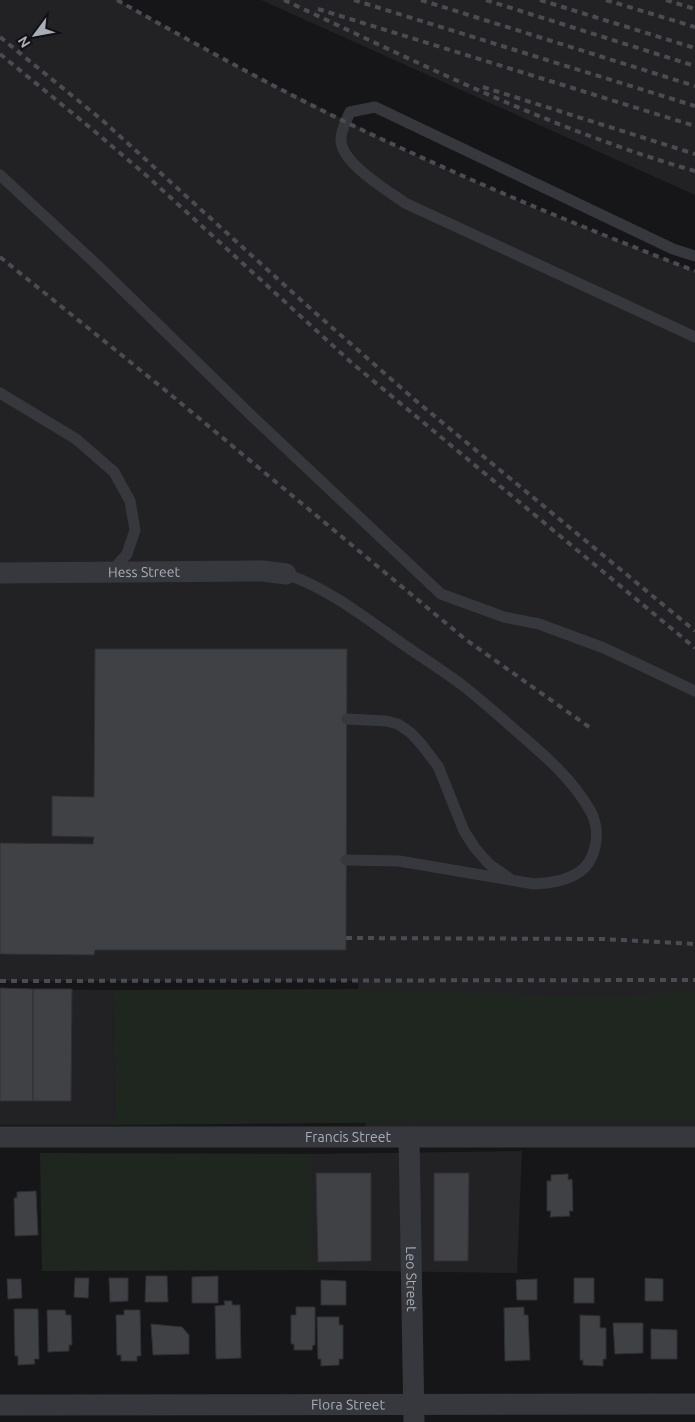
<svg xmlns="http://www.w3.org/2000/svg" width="695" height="1422" font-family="Ubuntu,sans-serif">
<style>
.built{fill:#222225}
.green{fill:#1e261f}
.building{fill:#404145;stroke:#303034}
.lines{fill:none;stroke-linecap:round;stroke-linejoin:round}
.service{stroke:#37383d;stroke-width:11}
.minor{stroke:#37383d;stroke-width:21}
.rail{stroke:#4a4c52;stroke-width:4;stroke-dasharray:6 5;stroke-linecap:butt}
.labels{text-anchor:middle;stroke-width:4;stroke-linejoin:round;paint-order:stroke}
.street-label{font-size:14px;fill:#a8adb8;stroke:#111113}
</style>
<rect width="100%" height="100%" fill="#161618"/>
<!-- built -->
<g class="built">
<path d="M0 0H117L228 62 411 153 538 209 695 271V1137L366 1138 358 981H0Z"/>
<path d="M261 0H695V195Z"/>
<path d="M0 989 113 990 115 1125H0Z"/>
<path d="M522 1151 517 1273 311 1270V1154Z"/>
</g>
<!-- green -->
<g class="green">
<path d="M359 989 605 997 695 991V1120L115 1125 113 990Z"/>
<path d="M40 1153 311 1154V1270L42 1271Z"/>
</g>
<!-- building -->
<g class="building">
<path d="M95 649H347L346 950H95L94 955 0 954V843L93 844 94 837 52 836V796L94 797Z"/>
<path d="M0 988 33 989V1101H0Z"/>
<path d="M33 989H72L71 1101H33Z"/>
<path d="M316 1173H371V1261L318 1262Z"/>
<path d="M434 1173H469L468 1261H434Z"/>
<path d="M568 1174V1180L572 1179 573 1211H569L570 1216 550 1217 551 1211H547V1181H551V1175Z"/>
<path d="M36 1191 38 1235 15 1236 14 1198H17V1192Z"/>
<path d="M146 1276H167L168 1302H145Z"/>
<path d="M218 1276V1303H192V1277Z"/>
<path d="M75 1278H89L88 1298 74 1297Z"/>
<path d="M109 1278H128V1301L110 1302Z"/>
<rect x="574" y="1278" width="20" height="25"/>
<path d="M645 1278 663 1279V1301H645Z"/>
<path d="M7 1279H21L22 1298 8 1299Z"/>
<path d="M537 1279V1300H517L516 1280Z"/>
<path d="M321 1280 346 1281V1305H321Z"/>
<path d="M224 1301H232V1305H240L241 1358 216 1359 215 1306 225 1305Z"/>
<path d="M296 1307H315V1345H313L312 1350H294V1344H291V1315H296Z"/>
<path d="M524 1307V1315H528L530 1360 505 1361 504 1308Z"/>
<path d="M14 1309H38L39 1359H34L35 1364 18 1365V1356H15Z"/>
<path d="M47 1310H65L66 1315H71L72 1345H69V1351L48 1352Z"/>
<path d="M124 1310H140L141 1356H137V1361H121V1355H117L116 1315H124Z"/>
<path d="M580 1315 600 1316V1328H606V1359H603V1366L583 1365V1360H580Z"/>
<path d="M317 1317H339V1325H343V1359H339V1365L321 1366V1359H318Z"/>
<path d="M613 1323H643V1353L615 1354Z"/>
<path d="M151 1324 182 1327 189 1335V1354L153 1355Z"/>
<path d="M651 1329 677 1330V1359H651Z"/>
</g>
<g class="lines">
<!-- service -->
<g class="service">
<path d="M0 175 96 264 255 419 441 594 504 617 539 624 604 648 695 691"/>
<path d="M695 256 673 249 375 107 350 112C347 119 341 130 341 138 339 162 387 190 405 203L695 337"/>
<path d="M0 393 76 439 114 472 130 501 135 530 127 554 111 572"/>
<path d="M286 574C327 588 362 615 397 640 418 655 441 669 462 685 480 699 497 714 514 729 542 753 573 779 591 812 598 826 598 842 592 856 584 878 555 883 534 884L399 861 346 860"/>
<path d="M347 719 386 721 398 724 411 733 422 745 438 766 464 831 475 848 489 864 509 878"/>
</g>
<!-- minor -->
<g class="minor">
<path id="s1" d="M0 573 263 571 286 574"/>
<path id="s2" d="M0 1137H695"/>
<path id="s3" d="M409 1137 414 1422"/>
<path id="s4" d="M0 1405 695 1404"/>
</g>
<!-- rail -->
<g class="rail">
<path d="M117 0C213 54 311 108 412 153 505 196 600 234 695 271"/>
<path d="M284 0C419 63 552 130 695 171"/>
<path d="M354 0 695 106"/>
<path d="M421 0 695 86"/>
<path d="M486 0 695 66"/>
<path d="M540 0 695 48"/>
<path d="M606 0 695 27"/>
<path d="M666 0 695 9"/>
<path d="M318 9 695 126"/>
<path d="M0 37 102 120 312 310 415 400 695 631"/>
<path d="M0 54 93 130 147 176 353 364 695 648"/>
<path d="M483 87 695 154"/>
<path d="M0 257 165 390 465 639 589 727"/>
<path d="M346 938 603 939 695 944"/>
<path d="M0 981 695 980"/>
</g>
</g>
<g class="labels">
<!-- street labels -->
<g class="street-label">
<text dy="5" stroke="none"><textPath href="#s1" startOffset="144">Hess Street</textPath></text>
<text dy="5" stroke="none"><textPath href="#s2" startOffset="348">Francis Street</textPath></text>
<text dy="5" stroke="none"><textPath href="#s3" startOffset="142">Leo Street</textPath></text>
<text dy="5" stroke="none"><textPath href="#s4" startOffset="348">Flora Street</textPath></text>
</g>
</g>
<!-- north arrow -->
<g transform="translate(35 35) rotate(238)" stroke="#111113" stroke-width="4" paint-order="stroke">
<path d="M0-4L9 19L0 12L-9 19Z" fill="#a8adb8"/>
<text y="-8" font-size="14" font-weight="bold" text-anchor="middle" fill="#a8adb8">N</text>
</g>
</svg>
